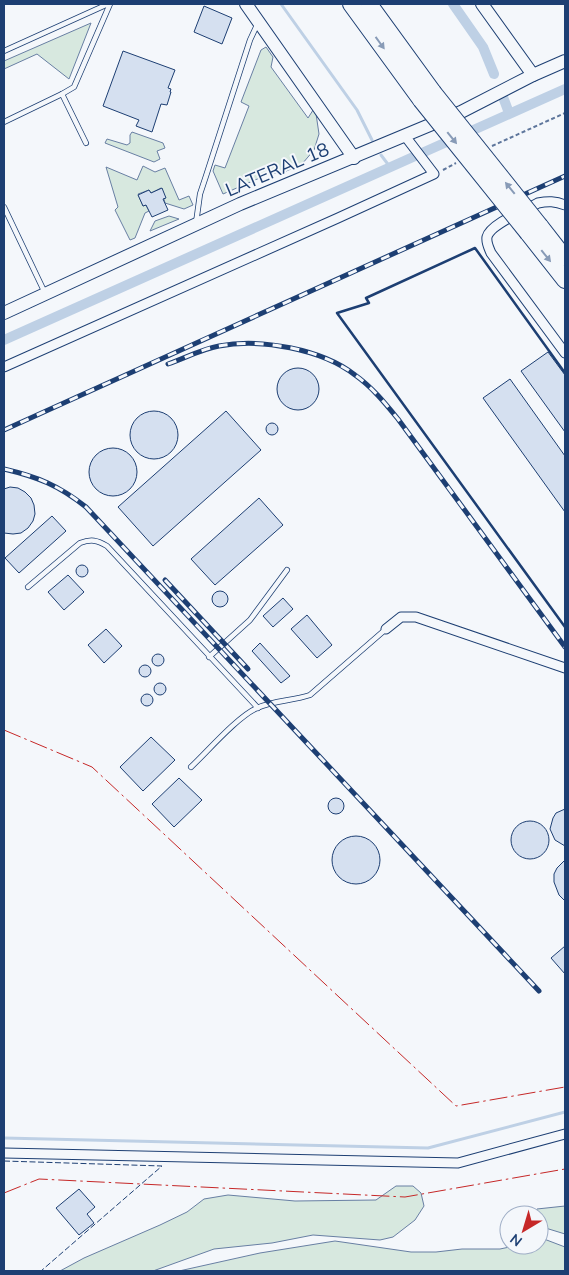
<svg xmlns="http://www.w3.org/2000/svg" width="569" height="1275" font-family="Mulish,sans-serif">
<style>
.green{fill:#d7e8df;stroke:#687fa3}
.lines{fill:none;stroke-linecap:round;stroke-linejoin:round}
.stream{stroke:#bed0e5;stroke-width:3}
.canal{stroke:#bed0e5;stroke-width:10}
.building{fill:#d5e0f0;stroke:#1d3f73}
.lane-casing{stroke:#1d3f73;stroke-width:6}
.street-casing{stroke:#1d3f73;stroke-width:11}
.secondary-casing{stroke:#1d3f73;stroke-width:14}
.highway-casing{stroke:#1d3f73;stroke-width:18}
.path{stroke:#5e769c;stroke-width:2;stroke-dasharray:4 2.5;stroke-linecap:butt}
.lane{stroke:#f4f7fb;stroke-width:4.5}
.street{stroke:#f4f7fb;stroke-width:9}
.secondary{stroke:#f4f7fb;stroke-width:12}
.highway{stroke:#f4f7fb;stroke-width:16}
.rail-casing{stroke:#1d3f73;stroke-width:5}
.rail{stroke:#f4f7fb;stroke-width:3;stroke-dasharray:9;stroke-linecap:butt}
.highway-bridge-casing{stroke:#1d3f73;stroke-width:18;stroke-linecap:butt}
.highway-bridge{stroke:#f4f7fb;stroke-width:16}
.fence{stroke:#1d3f73;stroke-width:1;stroke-dasharray:6 2.5;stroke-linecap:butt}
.wall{stroke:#1d3f73;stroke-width:2.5}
.power{stroke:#c62828;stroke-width:1;stroke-dasharray:18 4 2.5 4;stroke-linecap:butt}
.oneway{fill:#889bb7}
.labels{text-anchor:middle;stroke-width:4;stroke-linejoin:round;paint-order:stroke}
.street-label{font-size:19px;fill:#1d3f73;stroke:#f4f7fb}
</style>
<rect width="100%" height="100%" fill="#f4f7fb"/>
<!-- green -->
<g class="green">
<path d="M91 23 69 79 37 54 4 69V61Z"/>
<path d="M266 47 273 57 271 67 308 118 315 107 319 134 314 150 302 164 282 173H271L223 194 213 171 215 165 225 168 249 106 241 102 261 50Z"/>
<path d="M132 132 163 143 165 148 157 151 160 159 154 162 105 143 107 139 127 145 130 143V135Z"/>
<path d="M143 166 155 172 165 168 179 200 189 196 193 205 184 209 165 203 161 188 151 193 149 190 138 194 143 206 146 205 149 211 145 213 135 238 130 240 115 210 118 207 106 167 137 180Z"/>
<path d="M169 216 179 219 150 231 155 221Z"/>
<path d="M396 1186H413L421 1193 424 1206 415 1220 393 1237 380 1240 313 1235 272 1243 214 1249 153 1271H60L84 1258 160 1225 187 1212 204 1199 228 1195 295 1201 376 1200Z"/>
<path d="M565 1206V1234L539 1226V1215H533L537 1209Z"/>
<path d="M544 1239 565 1247V1271H179L260 1253 335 1241 411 1252H436L462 1249H500L519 1245H539V1241Z"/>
</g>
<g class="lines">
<!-- stream -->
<g class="stream">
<path d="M281 4 357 110 372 140"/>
<path d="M381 155 390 167"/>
<path d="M4 1138 428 1148 565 1112"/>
</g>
<!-- canal -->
<g class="canal">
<path d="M453 4 483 47 494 74"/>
<path d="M503 97 509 113"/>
<path d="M4 340 565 89"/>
</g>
</g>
<!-- building -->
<g class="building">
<path d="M204 6 232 18 222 44 194 32Z"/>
<path d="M123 51 175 70 168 88 171 89 170 92H171L167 105 161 104 152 132 136 126 139 120 103 106Z"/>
<path d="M162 188 166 198 163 199 168 210 152 217 146 205 143 206 138 195 149 190 151 193Z"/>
<path d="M548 352 565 375V432L521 371Z"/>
<circle cx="298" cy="389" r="21"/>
<path d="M510 379 565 456V512L483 398Z"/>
<path d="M226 411 261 450 153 546 118 507Z"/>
<circle cx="154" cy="435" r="24"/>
<circle cx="272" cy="429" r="6"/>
<circle cx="113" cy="472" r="24"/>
<path d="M10 487 18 488 25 492 31 498 34 505 35 514 33 521 28 528 21 533 13 534 4 533V489Z"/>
<path d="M259 498 283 525 215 585 191 559Z"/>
<path d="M52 516 66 531 19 573 5 558Z"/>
<circle cx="82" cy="571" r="6"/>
<path d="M68 575 84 592 64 610 48 592Z"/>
<circle cx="220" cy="599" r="8"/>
<path d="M283 598 293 609 273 627 263 616Z"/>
<path d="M307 615 332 645 317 658 291 629Z"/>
<path d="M106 629 122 646 104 663 88 645Z"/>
<path d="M260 643 290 676 281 683 252 651Z"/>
<circle cx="158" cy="660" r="6"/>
<circle cx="145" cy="671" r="6"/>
<circle cx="160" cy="689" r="6"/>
<circle cx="147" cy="700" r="6"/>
<path d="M151 737 175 760 143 791 120 767Z"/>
<path d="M179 778 202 800 174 827 152 804Z"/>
<circle cx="336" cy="806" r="8"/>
<path d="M565 809V846L555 840 550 829 553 818 556 813Z"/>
<circle cx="530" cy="840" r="19"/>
<circle cx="356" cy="860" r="24"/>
<path d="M565 860V901L559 895 554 882V874L557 868Z"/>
<path d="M565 946V974L551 958Z"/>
<path d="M79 1189 95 1207 87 1214 94 1223 79 1235 56 1208Z"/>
</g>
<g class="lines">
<!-- lane casing -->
<g class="lane-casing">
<g id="lane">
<path d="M4 51 108 4"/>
<path d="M62 94 86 143"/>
<path d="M4 122 62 94 74 87 110 4"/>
<path d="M4 207 45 293"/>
<path d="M196 223 200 194 206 176 250 40 257 25"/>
<path d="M28 587 80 543C91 539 97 540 107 546L258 708"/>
<path d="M209 657 250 620 287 570"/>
<path d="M191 767C208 751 237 717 257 708 274 700 293 701 310 695L386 629"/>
</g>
</g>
<!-- street casing -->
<g class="street-casing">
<g id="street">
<path d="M565 205C555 201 548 201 538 203 526 210 490 224 487 237 486 243 489 248 491 253L565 353"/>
<path d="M4 367 338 218 434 174 405 136"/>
<path d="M386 629 401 617H416L565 668"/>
<path d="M4 1153 458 1163 565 1134"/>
</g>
</g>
<!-- secondary casing -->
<g class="secondary-casing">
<g id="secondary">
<path d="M246 4 354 158"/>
<path d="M482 4 533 75"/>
<path d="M4 313 240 204 461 112 533 75 565 61"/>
</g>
</g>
<!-- highway casing -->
<g class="highway-casing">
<g id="highway">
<path d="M351 4 421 100"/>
<path d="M369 4 433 92"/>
<path d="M540 226 565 258"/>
<path d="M528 233 565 280"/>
</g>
</g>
<!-- path -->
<g class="path">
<path d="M492 146 565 113"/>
<path d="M443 170 456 163"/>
</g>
<!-- lane -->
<use href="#lane" class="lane"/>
<!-- street -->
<use href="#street" class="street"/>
<!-- secondary -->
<use href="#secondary" class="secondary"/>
<!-- highway -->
<use href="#highway" class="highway"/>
<!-- rail casing -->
<g class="rail-casing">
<g id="rail">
<path d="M168 364C185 358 202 349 219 346 260 338 322 349 355 375 372 387 385 403 398 419L565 647"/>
<path d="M4 430 565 176"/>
<path d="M4 469C38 477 58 485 86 507L539 991"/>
<path d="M165 580 248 669"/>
</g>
</g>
<!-- rail -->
<use href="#rail" class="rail"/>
<!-- highway-bridge casing -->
<g class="highway-bridge-casing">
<g id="highway-bridge">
<path d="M433 92 540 226"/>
<path d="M421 100 528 233"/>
</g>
</g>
<!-- highway-bridge -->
<use href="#highway-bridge" class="highway-bridge"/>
<!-- fence -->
<path class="fence" d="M4 1161 162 1166 41 1271"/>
<!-- wall -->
<path class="wall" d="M565 373 475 248 366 298 369 303 337 313 565 627"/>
<!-- power -->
<g class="power">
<path d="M4 730 92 767 456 1106 565 1087"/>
<path d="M4 1193 39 1179 405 1197 565 1169"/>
</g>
</g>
<!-- one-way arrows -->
<defs><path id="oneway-solid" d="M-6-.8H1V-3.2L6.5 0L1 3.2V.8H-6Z" transform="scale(1.25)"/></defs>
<g class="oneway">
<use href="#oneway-solid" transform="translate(380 43) rotate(54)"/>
<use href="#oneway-solid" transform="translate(452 138) rotate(51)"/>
<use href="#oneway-solid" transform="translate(510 188) rotate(-129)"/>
<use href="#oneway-solid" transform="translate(546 256) rotate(51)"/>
</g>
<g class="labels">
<!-- street labels -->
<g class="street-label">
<text transform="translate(277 169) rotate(-23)" y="7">LATERAL 18</text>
</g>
</g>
<!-- border -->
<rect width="569" height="1275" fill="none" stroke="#1d3f73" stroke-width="10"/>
<!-- north arrow -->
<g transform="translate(524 1230) rotate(218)"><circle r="24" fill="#f4f7fb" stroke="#9eadc5"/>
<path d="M0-4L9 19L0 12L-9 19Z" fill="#c62828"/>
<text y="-8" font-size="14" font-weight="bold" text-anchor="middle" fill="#1d3f73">N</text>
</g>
</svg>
